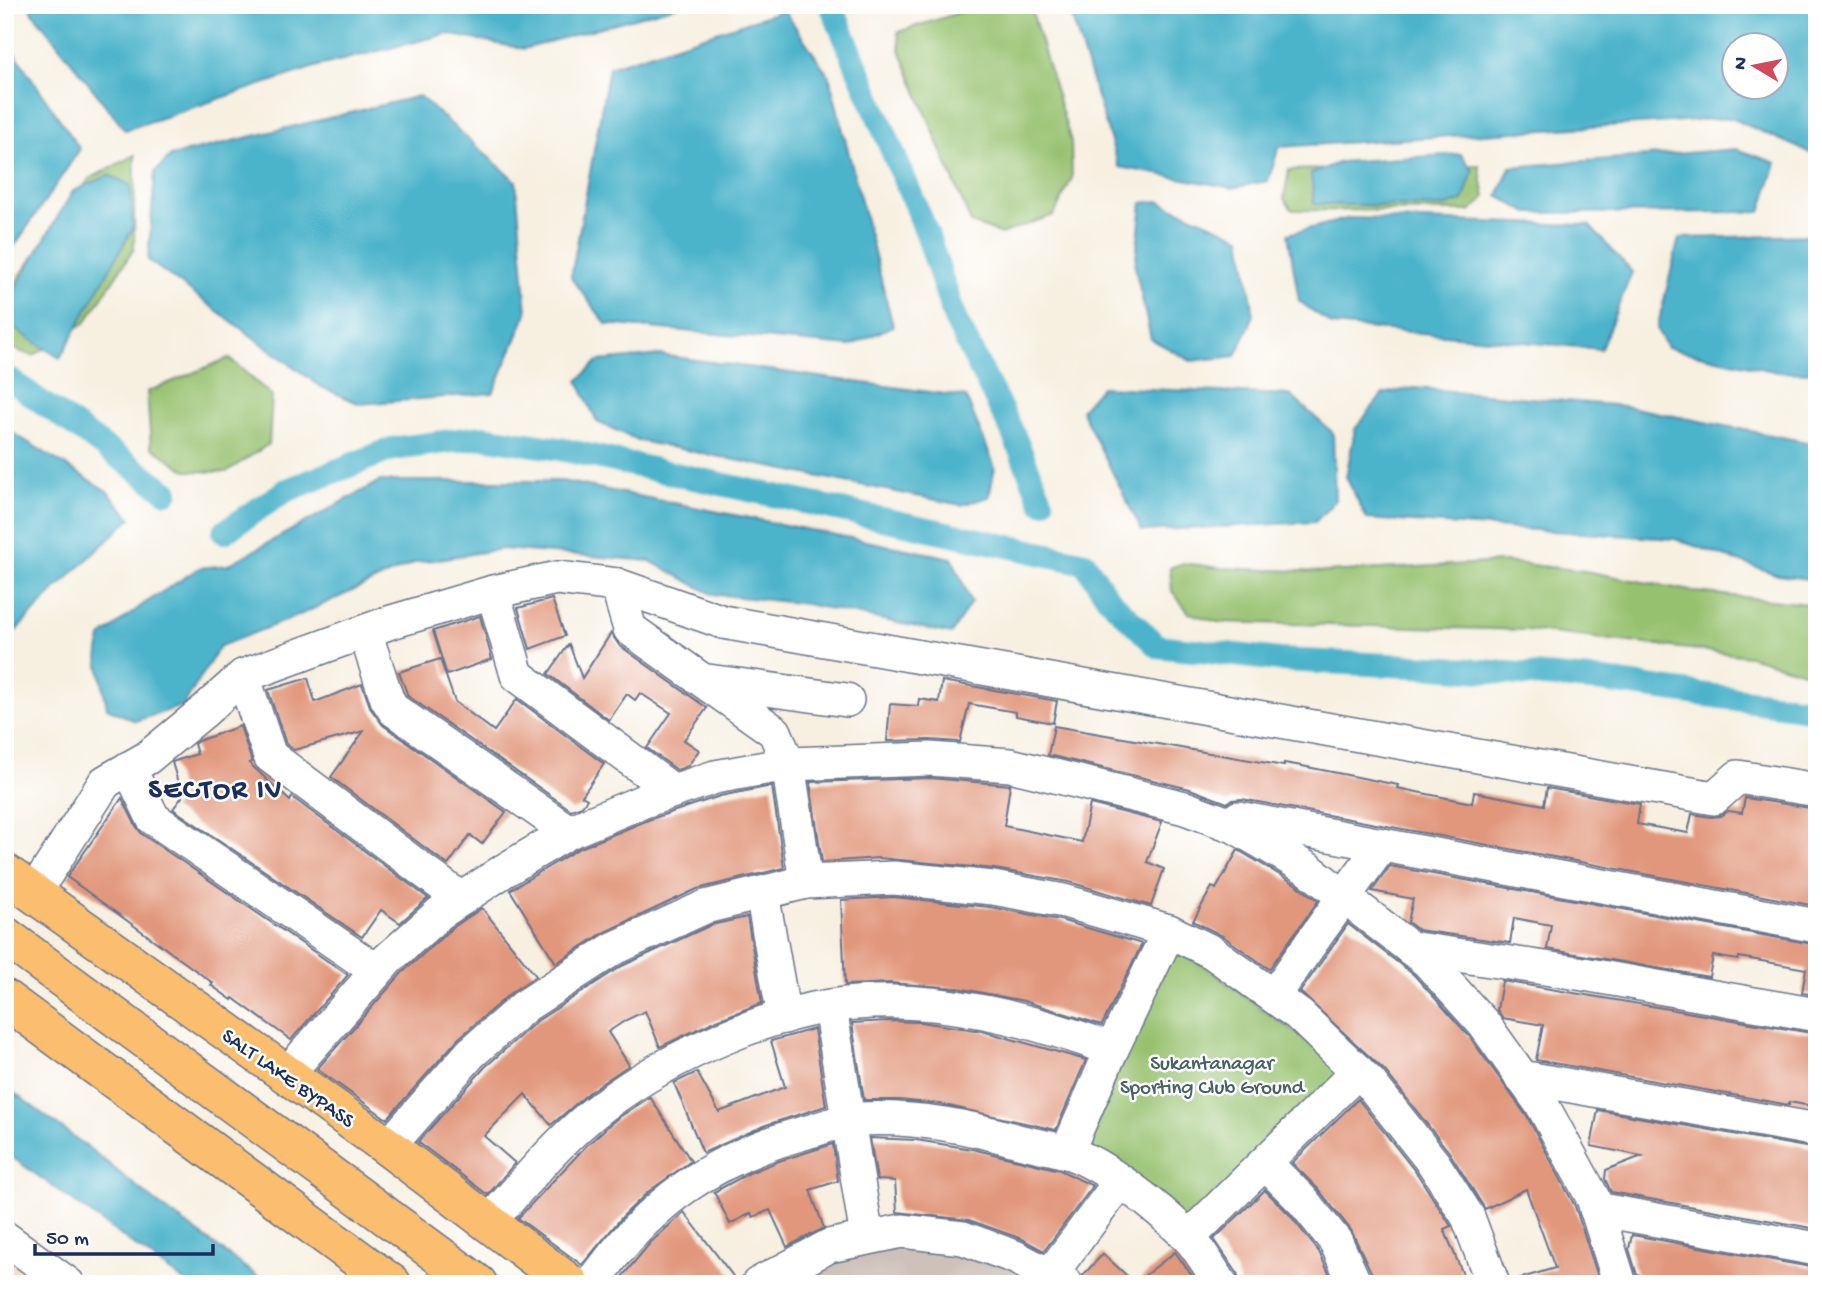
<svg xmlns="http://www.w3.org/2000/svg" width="1822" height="1289" font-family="'Gochi Hand',sans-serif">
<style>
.built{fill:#f1d5bd}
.industrial{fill:#cec1ba}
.green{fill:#96c16e;stroke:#587866;stroke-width:2}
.water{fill:#4bb3ca;stroke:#337194;stroke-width:2;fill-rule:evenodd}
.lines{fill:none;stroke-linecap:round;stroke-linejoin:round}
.canal{stroke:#4bb3ca;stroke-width:24}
.building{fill:#e1977b}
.minor-casing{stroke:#68738c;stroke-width:36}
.major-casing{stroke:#68738c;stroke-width:41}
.minor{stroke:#fff;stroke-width:33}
.major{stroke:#fbbe6e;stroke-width:38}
.labels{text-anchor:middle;stroke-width:5;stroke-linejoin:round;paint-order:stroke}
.park-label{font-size:21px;fill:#466264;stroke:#fff}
.street-label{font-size:21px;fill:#1b2f5e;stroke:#fff}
.district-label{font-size:28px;font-weight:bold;letter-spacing:2px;fill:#1b2f5e;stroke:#fff}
</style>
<rect width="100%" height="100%" fill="#fff"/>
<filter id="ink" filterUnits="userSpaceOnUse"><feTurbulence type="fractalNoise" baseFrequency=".0143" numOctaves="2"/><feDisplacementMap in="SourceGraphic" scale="14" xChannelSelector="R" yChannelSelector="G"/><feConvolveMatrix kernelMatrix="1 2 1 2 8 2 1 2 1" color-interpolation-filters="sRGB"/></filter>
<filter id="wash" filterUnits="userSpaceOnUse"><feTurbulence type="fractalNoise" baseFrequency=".00686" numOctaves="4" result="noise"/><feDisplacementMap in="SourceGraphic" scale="28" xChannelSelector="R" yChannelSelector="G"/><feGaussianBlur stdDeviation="1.57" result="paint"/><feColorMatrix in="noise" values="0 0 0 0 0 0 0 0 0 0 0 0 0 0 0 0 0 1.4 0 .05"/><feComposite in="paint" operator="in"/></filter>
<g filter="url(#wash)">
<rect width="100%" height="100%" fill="#f7f0e1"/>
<!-- built -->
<path class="built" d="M5 1250 52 1284H5Z"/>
<!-- industrial -->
<path class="industrial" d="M963 1244 1043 1284H765L828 1250Z"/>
<!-- green -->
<g class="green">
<path d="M983 5H1030L1071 142 1072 178 1054 215 1001 234 971 223 900 50 898 32Z"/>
<path d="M135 155 134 249 85 323 33 356 5 346V297L25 268 89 179Z"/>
<path d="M1479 165 1485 198 1471 211 1292 210 1284 198 1289 170Z"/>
<path d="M229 358 272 396 269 444 226 472 187 471 151 447 147 392Z"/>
<path d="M1504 562 1585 571 1696 592 1817 605V676L1749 656 1527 630 1217 622 1189 613 1172 591 1170 568 1183 563 1220 568 1327 572Z"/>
<path d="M1172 943 1346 1069 1186 1225 1076 1148Z"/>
</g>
<!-- water -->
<g class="water">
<path d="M27 5H680L524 49 447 34 318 66 125 130Z"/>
<path d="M1068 5H1817V156L1731 118 1279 147 1268 181 1232 188 1119 167ZM1734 46H1776V88H1734Z"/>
<path d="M784 10 829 76 893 326 850 346 606 324 571 277 609 67Z"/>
<path d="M5 39 80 149 5 260Z"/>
<path d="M419 96 516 181 527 313 493 393 360 404 321 387 148 260 155 172 171 156Z"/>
<path d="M1736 149 1776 163 1761 212 1528 213 1498 196 1510 167Z"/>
<path d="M1461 154 1473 171 1463 201 1443 207 1314 204 1311 174 1340 162Z"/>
<path d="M109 175 130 185 133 228 60 358 5 323V306L73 191Z"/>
<path d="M1158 201 1241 237 1254 315 1236 356 1191 361 1151 339 1135 267 1142 203Z"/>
<path d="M1350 218 1589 225 1632 272 1601 349 1332 325 1299 301 1288 234Z"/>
<path d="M1817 235V373L1778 372 1667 348 1657 329 1679 238Z"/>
<path d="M660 355 966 397 995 467 989 497 961 505 640 441 597 422 578 381 598 361Z"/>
<path d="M1101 387 1290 395 1333 433 1335 501 1315 522 1142 531 1081 410Z"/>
<path d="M1415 388 1624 406 1817 444V580L1778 575 1675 539 1367 519 1346 477 1355 429 1383 394Z"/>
<path d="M5 428 107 491 131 518 56 589 7 640 5 639Z"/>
<path d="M380 481H562L952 558 971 602 951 634 806 604 712 594 650 561 502 549 414 563 295 617 220 646 183 706 135 721 107 708 98 659 101 637 145 603 199 568 228 565Z"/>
<path d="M5 1086 94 1152 153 1200 268 1284H188L5 1152Z"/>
</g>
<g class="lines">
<!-- canal -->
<g class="canal">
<path d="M831 5 927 233 955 319 1012 431 1042 502"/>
<path d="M5 376 167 492"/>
<path d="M224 532 285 491 392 449 482 437 560 449 1085 563 1107 597 1157 646 1280 660 1434 667 1604 681 1817 710"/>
</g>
</g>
<g id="blocks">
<!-- building -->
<g class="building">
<path d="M552 599 565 636 530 649 518 608Z"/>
<path d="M480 616 492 659 447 675 433 631Z"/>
<path d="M611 633 619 645 707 708 684 740 699 750 688 766 677 770 647 748 671 713 640 693 635 700 627 694 609 720 548 674 569 644 582 678Z"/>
<path d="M440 659 455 702 494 731 517 699 604 764 582 796 587 799 582 806 571 810 408 696 399 672Z"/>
<path d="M308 678 315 702 362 684 371 709 383 725 506 812 482 844 470 835 448 865 331 777 364 731 294 750 286 744 268 690Z"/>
<path d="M942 681 1057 701 1053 723 1016 716V712L969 704 960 742 929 740 887 741 890 704 918 706 919 699 939 702Z"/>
<path d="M240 726 252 762 249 763 290 801 292 797 428 898 400 923 381 910 362 937 173 809 182 797 172 762 197 754 194 744 198 741Z"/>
<path d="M1054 726 1284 766V763L1302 766 1398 785 1397 788 1472 803 1474 792 1544 805 1547 788 1640 804 1637 824 1688 833 1692 814 1711 817 1720 816 1729 811 1742 813 1745 798 1817 809 1816 906 1242 799 1232 800 1227 803 1190 789 1048 755Z"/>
<path d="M930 778 1010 785 1004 826 1082 842 1090 804 1162 822 1147 862 1164 869 1151 906 1069 882 995 869 879 858 822 862 810 782Z"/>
<path d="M772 786 784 868 697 889 605 932 556 963 510 890 578 849 648 820 720 796Z"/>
<path d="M122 798 136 826 142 834 348 975 291 1040 233 998 232 1000 211 985 213 983 67 877Z"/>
<path d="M1238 850 1297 885 1318 901 1269 969 1223 936 1193 921 1212 887 1216 889Z"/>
<path d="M1390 866 1817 945V995L1802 993 1806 969 1739 957 1738 960 1713 956 1709 977 1547 949 1551 925 1514 918 1510 943 1418 930 1408 922 1413 899 1372 891Z"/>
<path d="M893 897 990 907 1060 920 1142 944 1102 1025 1024 1001 958 988 890 983 845 985 841 900Z"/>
<path d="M482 908 536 976 513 991 458 1039 387 1119 317 1069 402 973 452 928Z"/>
<path d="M747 917 762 1003 717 1020 660 1047 645 1011 626 1020 608 1032 629 1065 592 1090 551 1125 525 1094 484 1136 515 1163 488 1195 418 1142 485 1067 537 1021 622 966 711 925Z"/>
<path d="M1348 924 1414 975 1469 1036 1528 1118 1575 1206 1598 1277 1576 1284H1519L1518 1279 1555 1268 1526 1189 1485 1209 1449 1152 1385 1071 1300 992Z"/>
<path d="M1502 981 1817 1034V1107L1789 1102V1105L1536 1060 1543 1025 1503 1018 1497 1010Z"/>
<path d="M889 1021 920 1022 983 1031 1086 1060 1056 1130 940 1104 899 1100H864L852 1023Z"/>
<path d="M814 1029 826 1106 766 1125 703 1153 674 1083 697 1072 719 1112 785 1087 771 1041Z"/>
<path d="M650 1097 691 1161 648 1192 623 1216 582 1265 518 1218 586 1146 615 1120Z"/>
<path d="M1358 1099 1418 1175 1451 1226 1444 1229 1467 1284H1374L1373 1276 1351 1230 1318 1189 1292 1163Z"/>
<path d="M1598 1110 1817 1149V1169L1811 1197 1817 1198V1229L1611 1192 1605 1179 1606 1170 1642 1156 1591 1146Z"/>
<path d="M870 1138 916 1140 972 1149 1060 1170 1093 1186 1044 1251 1022 1239 969 1220 897 1212 895 1181 877 1180Z"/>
<path d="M833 1144 838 1181 810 1190 824 1228 787 1247 770 1210 753 1217 751 1213 730 1224 714 1192 749 1173 779 1161Z"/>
<path d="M1265 1190 1289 1214 1319 1252 1334 1284H1240L1237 1273 1214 1239Z"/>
<path d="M684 1212 739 1284H616L650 1243Z"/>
<path d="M1632 1235 1817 1268V1284H1683L1637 1275 1629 1249Z"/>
<path d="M1175 1252 1198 1284H1085L1083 1275 1103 1254 1135 1283Z"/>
</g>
</g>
</g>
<g filter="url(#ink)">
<use href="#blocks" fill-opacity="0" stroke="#68738c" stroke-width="2"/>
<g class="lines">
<!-- minor casing -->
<g class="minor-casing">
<g id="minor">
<path d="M617 585 630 629 775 732 788 764 806 882"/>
<path d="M493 592 517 675 673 791"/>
<path d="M365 632 387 699 394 710 569 832"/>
<path d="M243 676 270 756 461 899"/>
<path d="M708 681 847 700"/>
<path d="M129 768 153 818 377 971"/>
<path d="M1238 818 1817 926"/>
<path d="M34 893 105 782 147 758 203 712 243 676 388 623 493 592 557 578 617 585 723 622 1714 798 1738 777 1817 790"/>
<path d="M762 893 784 1017"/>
<path d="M1410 948 1578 973 1817 1015"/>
<path d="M1274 996C1309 945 1345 895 1382 845"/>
<path d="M830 1007 867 1238"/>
<path d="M286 1075 388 959 440 913 505 870 569 832 641 802 715 777 788 764 930 759 1010 765 1185 808 1234 826 1308 869 1427 961 1484 1024 1544 1108 1593 1198 1620 1284"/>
<path d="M1521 1077 1817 1130"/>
<path d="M388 1147 471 1053 525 1006 613 949 705 907 806 882 894 878 993 888 1064 901 1169 931 1212 952 1299 1015 1370 1083 1434 1164 1468 1217 1493 1284"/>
<path d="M1067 1152 1112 1049 1169 931"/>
<path d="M1265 1163 1303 1201 1336 1242 1355 1284"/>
<path d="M1596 1209 1817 1249"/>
<path d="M489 1222C525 1182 560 1138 604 1105 670 1056 775 1008 857 1003 943 996 1032 1020 1112 1049"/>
<path d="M1189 1237 1358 1071"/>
<path d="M5 1238 68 1284"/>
<path d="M1050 1275 1120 1182"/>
<path d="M592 1284C648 1203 712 1158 807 1132 823 1128 841 1120 858 1119 912 1116 963 1125 1015 1140 1032 1145 1049 1147 1066 1152 1102 1162 1160 1209 1187 1236 1200 1249 1210 1268 1221 1284"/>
<path d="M758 1284 829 1246 902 1231 963 1238 1015 1257 1066 1284"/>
</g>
</g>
<!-- major casing -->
<g class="major-casing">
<g id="major">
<path d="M5 873 388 1147 570 1284"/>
<path d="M5 936 478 1284"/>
<path d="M5 999 392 1284"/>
</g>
</g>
<!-- minor -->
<use href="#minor" class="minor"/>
<!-- major -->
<use href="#major" class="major"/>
</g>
</g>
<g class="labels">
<!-- park labels -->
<g class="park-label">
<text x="1212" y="1069">Sukantanagar<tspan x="1212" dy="24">Sporting Club Ground</tspan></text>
</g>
<!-- street labels -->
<g class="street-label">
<text transform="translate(289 1077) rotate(35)" y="7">SALT LAKE BYPASS</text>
</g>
<!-- district labels -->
<g class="district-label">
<text x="216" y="797">SECTOR IV</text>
</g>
</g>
<!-- margin -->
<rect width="1822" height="1289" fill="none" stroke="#fff" stroke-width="28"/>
<!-- north arrow -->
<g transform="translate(1755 66) rotate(280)"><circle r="33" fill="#ffffff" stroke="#a4acbf" stroke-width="2"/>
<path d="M0-5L12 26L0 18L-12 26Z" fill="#d1495b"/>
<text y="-10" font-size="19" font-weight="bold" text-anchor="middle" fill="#1b2f5e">N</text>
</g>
<!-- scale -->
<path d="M35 1244v10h178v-10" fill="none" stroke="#1b2f5e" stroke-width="3.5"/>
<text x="46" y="1244" font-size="21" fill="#1b2f5e" stroke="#ffffff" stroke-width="5" paint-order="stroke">50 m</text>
</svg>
